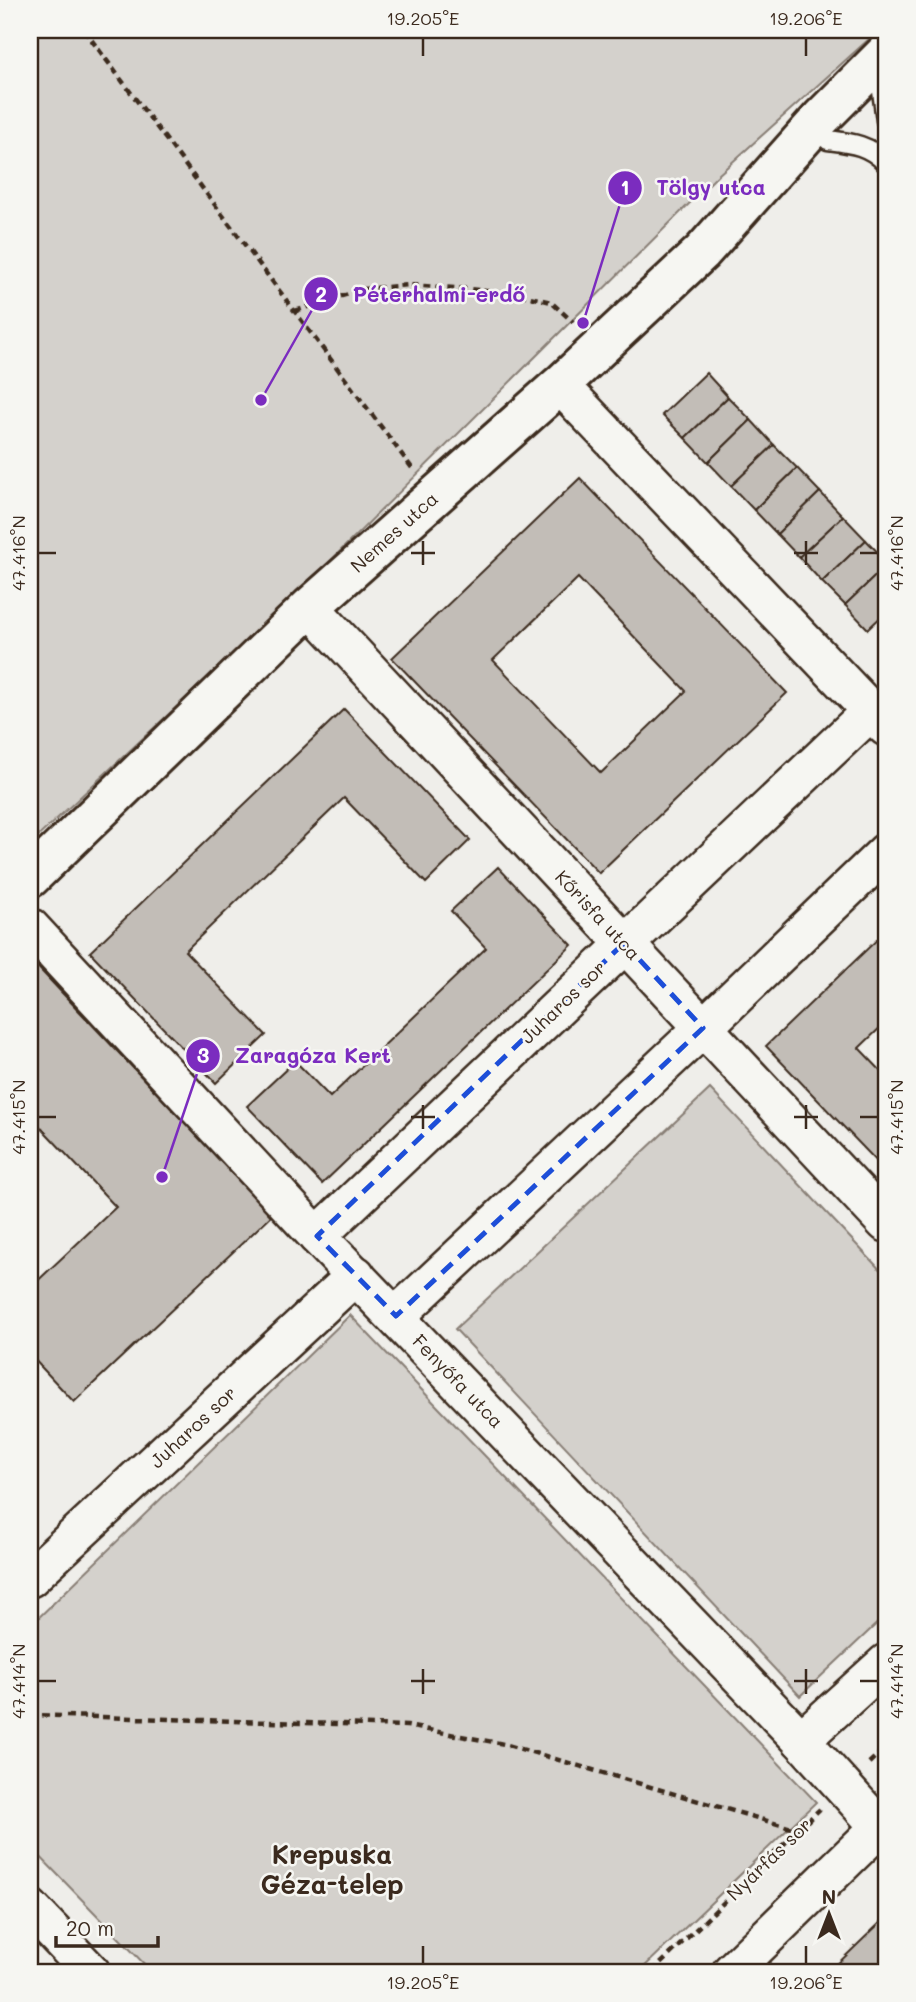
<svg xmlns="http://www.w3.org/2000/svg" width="916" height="2002" font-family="Mali,sans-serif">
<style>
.green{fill:#d4d1cc;stroke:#887e75;stroke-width:2}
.building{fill:#c2bdb7;stroke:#3b2a1e;stroke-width:2;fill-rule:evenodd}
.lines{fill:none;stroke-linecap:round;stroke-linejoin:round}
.service-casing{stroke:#3b2a1e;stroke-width:23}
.minor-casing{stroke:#3b2a1e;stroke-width:42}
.tertiary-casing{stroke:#3b2a1e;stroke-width:44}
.path{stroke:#3b2a1e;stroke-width:4.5;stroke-dasharray:7 5;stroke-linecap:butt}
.service{stroke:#f6f6f2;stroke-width:18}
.minor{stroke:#f6f6f2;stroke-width:37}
.tertiary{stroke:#f6f6f2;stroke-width:38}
.marked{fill:none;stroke:#1d4ed8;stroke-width:5;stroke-dasharray:14 9;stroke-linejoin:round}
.ticks{fill:none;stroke:#3b2a1e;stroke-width:2.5}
.labels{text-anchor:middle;stroke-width:5;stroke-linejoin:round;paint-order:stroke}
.street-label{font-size:19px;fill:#3b2a1e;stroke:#f6f6f2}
.district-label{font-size:26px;font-weight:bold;fill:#3b2a1e;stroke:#f6f6f2}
.leader{fill:none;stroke:#7b2cbf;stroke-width:2.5}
.callout-dot{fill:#7b2cbf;stroke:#f6f6f2;stroke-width:2.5}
.mark-label{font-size:21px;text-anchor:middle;font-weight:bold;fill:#fff}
.callout-label{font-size:21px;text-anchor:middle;font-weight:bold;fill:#7b2cbf;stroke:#f6f6f2;stroke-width:5;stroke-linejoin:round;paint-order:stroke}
.neatline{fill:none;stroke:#3b2a1e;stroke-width:2.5}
.ticks-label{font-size:18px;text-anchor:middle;fill:#3b2a1e}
</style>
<rect width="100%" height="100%" fill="#efeeea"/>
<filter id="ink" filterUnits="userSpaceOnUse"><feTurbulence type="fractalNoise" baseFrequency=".0143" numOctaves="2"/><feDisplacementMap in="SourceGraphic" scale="14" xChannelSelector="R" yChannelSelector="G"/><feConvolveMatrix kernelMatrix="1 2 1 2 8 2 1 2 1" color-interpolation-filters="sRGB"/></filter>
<g filter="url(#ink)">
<!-- green -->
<g class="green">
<path d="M30 30H879L717 176 297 594 30 844Z"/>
<path d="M710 1089 886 1276V1615L800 1696 455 1329Z"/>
<path d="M350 1315 816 1802 639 1972H152L30 1846V1626Z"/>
</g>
<!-- building -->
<g class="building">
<path d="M706 373 728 397 685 438 662 415Z"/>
<path d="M728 397 751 420 708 462 685 438Z"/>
<path d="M751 420 774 445 731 486 708 462Z"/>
<path d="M774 445 797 468 754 510 731 486Z"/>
<path d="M797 468 820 492 777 534 754 510Z"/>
<path d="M580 478 787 693 599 873 392 658ZM578 578 686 691 601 773 493 660Z"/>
<path d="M820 492 843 516 799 557 777 534Z"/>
<path d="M843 516 866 540 822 582 799 557Z"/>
<path d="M866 540 886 561V566L845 605 822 582Z"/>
<path d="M886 566V612L868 629 845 605Z"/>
<path d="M344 709 470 840 426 883 344 798 185 951 266 1035 216 1083 90 952Z"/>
<path d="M498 867 572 945 322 1184 247 1106 295 1061 330 1097 486 948 451 911Z"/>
<path d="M886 931V1022L859 1048 886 1076V1171L766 1046Z"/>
<path d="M30 959 272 1215 74 1402 30 1355V1288L116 1207 30 1116Z"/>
<path d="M886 1917V1972H829Z"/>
</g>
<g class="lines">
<!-- service casing -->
<g class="service-casing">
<g id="service">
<path d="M882 91 886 120"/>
<path d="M828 140C851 143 870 145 886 163"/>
</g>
</g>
<!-- minor casing -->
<g class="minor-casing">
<g id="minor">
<path d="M560 385 886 727"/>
<path d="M310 607 886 1223"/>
<path d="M30 927 317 1236 801 1740 886 1834"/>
<path d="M317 1236 871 711"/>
<path d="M396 1316 703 1028 886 852"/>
<path d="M30 1578 356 1275"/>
<path d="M801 1740 886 1663"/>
<path d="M30 1908 91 1972"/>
<path d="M731 1972 886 1821"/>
</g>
</g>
<!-- tertiary casing -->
<g class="tertiary-casing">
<path id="tertiary" d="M30 878 310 607 560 385 702 252 821 118 886 53"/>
</g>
<!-- path -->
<g class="path">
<path d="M84 30 412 468"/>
<path d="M295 311 364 289 409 285 470 289 526 296 551 302 573 322"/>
<path d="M30 1715 407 1726 504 1744 798 1830"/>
<path d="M869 1763 886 1747"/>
<path d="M652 1972 820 1809"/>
</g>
<!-- service -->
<use href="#service" class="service"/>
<!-- minor -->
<use href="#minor" class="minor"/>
<!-- tertiary -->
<use href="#tertiary" class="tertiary"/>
</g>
</g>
<!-- marked area -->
<path class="marked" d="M624 943 703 1028 396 1316 317 1236Z"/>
<!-- ticks -->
<path class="ticks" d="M423 38V56M806 38V56M423 541V565M806 541V565M38 553H56M411 553H435M794 553H818M860 553H878M423 1105V1129M806 1105V1129M38 1117H56M411 1117H435M794 1117H818M860 1117H878M423 1669V1694M806 1669V1694M38 1681H56M411 1681H435M794 1681H818M860 1681H878M423 1946V1964M806 1946V1964"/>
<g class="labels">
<!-- street labels -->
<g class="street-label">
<text transform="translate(394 532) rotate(-42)" y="7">Nemes utca</text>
<text transform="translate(598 915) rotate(47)" y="7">Kőrisfa utca</text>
<text transform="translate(563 1002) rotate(-44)" y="7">Juharos sor</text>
<text transform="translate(458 1381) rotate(46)" y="7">Fenyőfa utca</text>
<text transform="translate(193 1427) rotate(-43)" y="7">Juharos sor</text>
<text transform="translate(769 1859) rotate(-44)" y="7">Nyárfás sor</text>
</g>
<!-- district labels -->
<g class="district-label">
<text x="332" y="1864">Krepuska<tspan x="332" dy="30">Géza-telep</tspan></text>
</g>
</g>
<!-- callouts -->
<path class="leader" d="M583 323L625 188M261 400L321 294M162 1177L203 1056"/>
<g class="callout-dot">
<circle cx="583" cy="323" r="7"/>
<circle cx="261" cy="400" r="7"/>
<circle cx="162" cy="1177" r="7"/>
<circle cx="625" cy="188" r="18"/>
<circle cx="321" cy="294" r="18"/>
<circle cx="203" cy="1056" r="18"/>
</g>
<g class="mark-label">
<text x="625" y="195">1</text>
<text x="321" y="302">2</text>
<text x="203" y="1063">3</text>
</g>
<g class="callout-label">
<text x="711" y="195">Tölgy utca</text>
<text x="439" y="302">Péterhalmi-erdő</text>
<text x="313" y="1063">Zaragóza Kert</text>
</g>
<!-- margin -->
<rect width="916" height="2002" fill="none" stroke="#f6f6f2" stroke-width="77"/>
<!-- north arrow -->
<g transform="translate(829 1914)" stroke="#f6f6f2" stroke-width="5" paint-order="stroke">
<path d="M0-5L12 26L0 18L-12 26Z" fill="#3b2a1e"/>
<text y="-10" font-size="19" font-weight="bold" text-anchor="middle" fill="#3b2a1e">N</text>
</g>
<!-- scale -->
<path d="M56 1936v10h102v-10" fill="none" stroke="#3b2a1e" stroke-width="3.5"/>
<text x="66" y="1936" font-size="21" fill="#3b2a1e" stroke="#f6f6f2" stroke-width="5" paint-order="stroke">20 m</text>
<rect x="38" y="38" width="840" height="1926" class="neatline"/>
<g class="ticks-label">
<text x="423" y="25">19.205°E</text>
<text x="806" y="25">19.206°E</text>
<text transform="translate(19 553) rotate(-90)" y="6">47.416°N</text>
<text transform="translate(897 553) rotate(-90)" y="6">47.416°N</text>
<text transform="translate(19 1117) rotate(-90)" y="6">47.415°N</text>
<text transform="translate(897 1117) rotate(-90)" y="6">47.415°N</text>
<text transform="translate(19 1681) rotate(-90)" y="6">47.414°N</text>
<text transform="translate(897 1681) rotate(-90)" y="6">47.414°N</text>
<text x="423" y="1989">19.205°E</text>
<text x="806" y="1989">19.206°E</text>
</g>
</svg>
